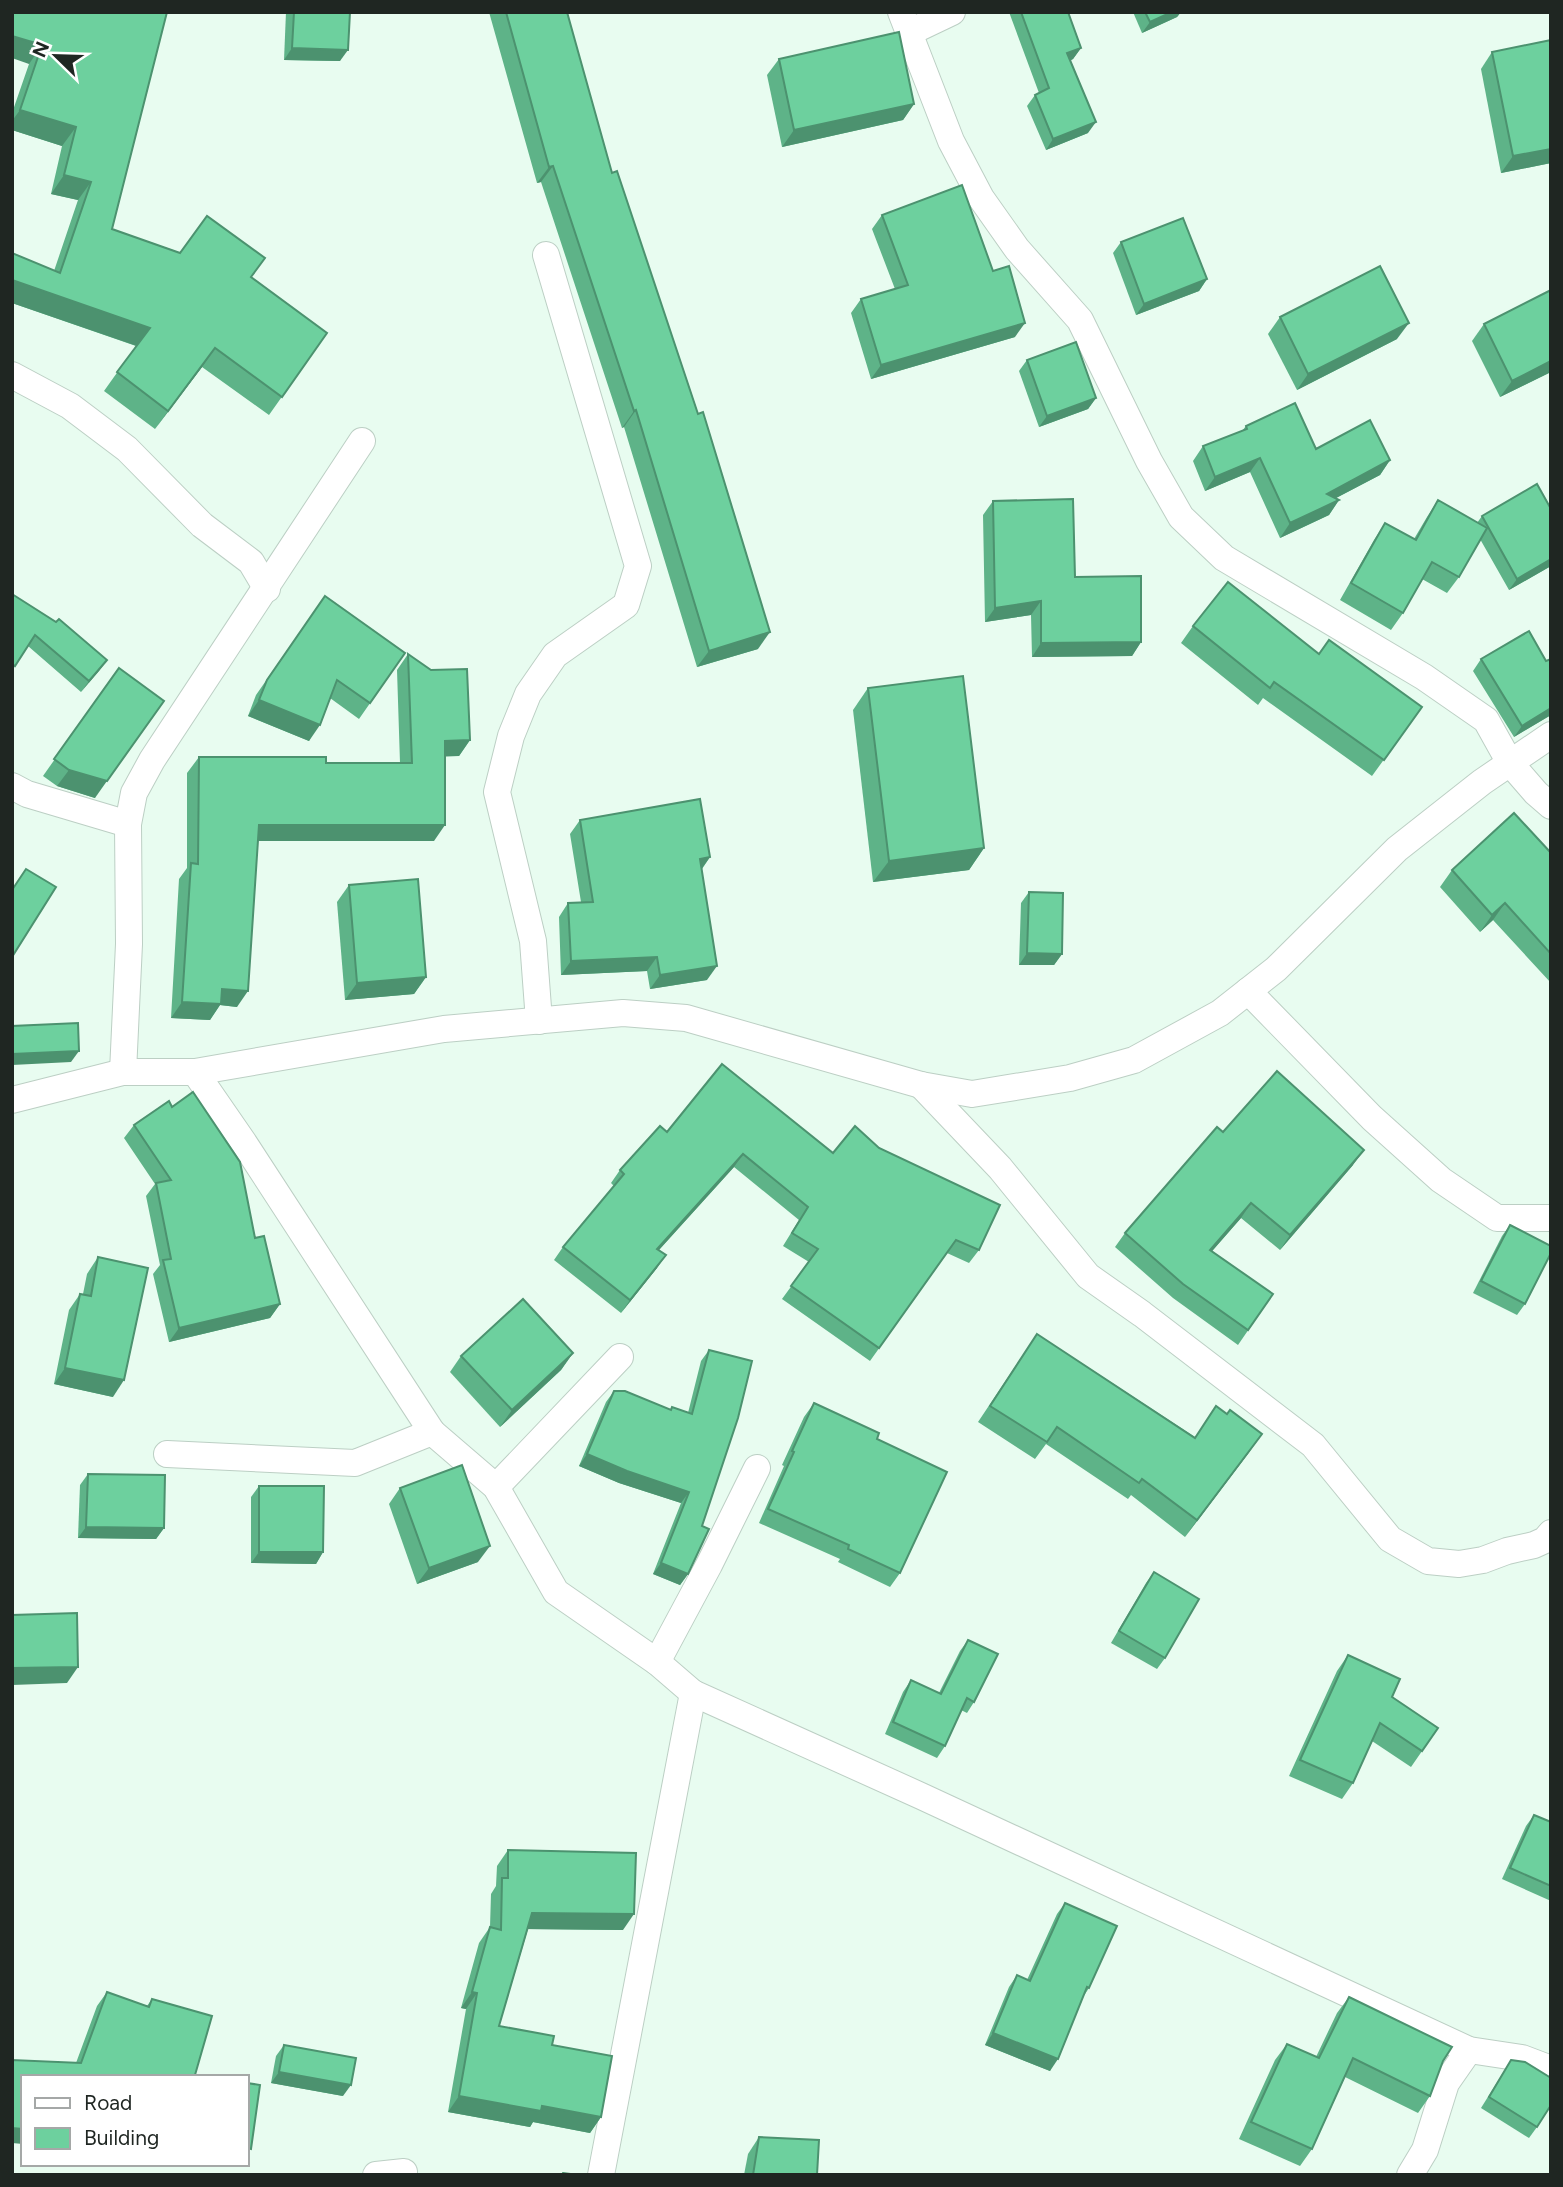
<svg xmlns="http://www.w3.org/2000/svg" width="1563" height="2187" font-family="Figtree,sans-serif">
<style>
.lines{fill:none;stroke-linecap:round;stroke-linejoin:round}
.street-casing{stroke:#bccfc4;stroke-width:28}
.street{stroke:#fff;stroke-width:26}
.wall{fill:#5eb388}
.shaded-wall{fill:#4c926f}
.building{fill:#6dd09e;stroke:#4c926f;stroke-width:2}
</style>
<rect width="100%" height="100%" fill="#e8fcf0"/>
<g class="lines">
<!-- street casing -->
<g class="street-casing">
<g id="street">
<path d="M901 12 951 141 981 198 1017 249 1080 320 1149 461 1181 517 1224 558 1424 677 1486 720 1510 763 1536 793 1551 806"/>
<path d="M908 33 952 12"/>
<path d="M12 375 70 406 127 449 202 525 251 562 267 589"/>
<path d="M12 786 27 794 128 824"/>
<path d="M1248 991 1372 1118 1441 1180 1497 1218H1551"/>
<path d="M539 1021 533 941 497 792 511 736 528 694 555 655 626 605 638 566 546 255"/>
<path d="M123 1072 129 944 128 824 134 793 152 760 362 441"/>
<path d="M195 1072 244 1143 432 1432 496 1487 556 1592 657 1662 693 1693 921 1796 1469 2050 1522 2058 1551 2069"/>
<path d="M921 1085 1000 1168 1088 1276 1142 1314 1313 1445 1390 1539 1428 1561 1459 1564 1483 1560 1507 1551 1534 1545 1545 1540 1551 1533"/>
<path d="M12 1100 123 1072H195L444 1029 623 1013 686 1018 921 1085 972 1094 1070 1078 1134 1060 1220 1013 1276 969 1397 849 1482 782 1551 735"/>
<path d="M167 1454 355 1463 432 1432"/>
<path d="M496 1487 620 1357"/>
<path d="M657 1662 709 1565 757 1468"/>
<path d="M376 2175 404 2172"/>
<path d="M601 2175 693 1693"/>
<path d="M1410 2175 1425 2150 1446 2083 1469 2050"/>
</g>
</g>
<!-- street -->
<use href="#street" class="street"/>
</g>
<!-- wall -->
<g class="wall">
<path d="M12 12H167L112 229 251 277 327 333 269 415 202 367 155 429 104 391 136 346 12 303 54 271 78 200 51 194 62 146 12 130V113L29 64Z"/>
<path d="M286 12H350L340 61 284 60Z"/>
<path d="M489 12H567L612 173 758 649 697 667 624 427 622 428 541 182 537 183Z"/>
<path d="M1009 12H1068L1081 48 1073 59 1070 61 1088 133 1046 150 1027 106 1035 95 1039 93Z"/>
<path d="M1133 12H1181L1177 17 1142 33Z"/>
<path d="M1492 52 1551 163 1501 173 1481 69Z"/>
<path d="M779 59 914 104 903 120 782 147 767 75Z"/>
<path d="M882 215 1015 337 871 379 851 313 861 299 895 289 872 229Z"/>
<path d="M1121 242 1207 279 1199 291 1136 315 1113 253Z"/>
<path d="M1551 290V372L1500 397 1472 341 1484 324Z"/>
<path d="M1280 317 1397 339 1297 390 1268 334Z"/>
<path d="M1027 360 1096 398 1088 409 1039 427 1019 371Z"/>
<path d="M1246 426 1316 449 1390 460 1380 475 1336 498 1339 500 1329 515 1280 538 1250 472 1205 491 1193 461 1203 446 1242 431Z"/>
<path d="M1438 500 1477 523 1482 516 1551 566 1509 590 1480 539 1459 577 1447 593 1422 579 1403 613 1391 630 1340 600 1374 540 1385 523 1414 539 1427 517Z"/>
<path d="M993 501 1141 642 1132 656 1032 657 1031 615 985 622 983 515Z"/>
<path d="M12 594 107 660 81 692 28 646 12 671Z"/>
<path d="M325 596 405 653 359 719 330 698 309 741 248 716 256 695Z"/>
<path d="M1193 626 1422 707 1372 776 1263 698 1258 705 1181 643Z"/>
<path d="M408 654 470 740 459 756H445L434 841H258L237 1007 220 1005 210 1020 171 1018 179 879 187 868V773L199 757 326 763H400L397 670Z"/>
<path d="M1481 659 1546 661 1551 659V715L1514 737 1473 671Z"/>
<path d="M119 668 95 798 57 786 43 776Z"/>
<path d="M868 688 984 848 969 870 873 882 853 710Z"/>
<path d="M580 820 710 857 702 869 707 980 650 989 647 971 561 975 559 917 568 903 581 902 570 834Z"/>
<path d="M1551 853V983L1493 920 1480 932 1440 887 1452 870Z"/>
<path d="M349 885 426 977 414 994 345 1000 337 902Z"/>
<path d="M1029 892 1062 954 1054 965H1019L1021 903Z"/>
<path d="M134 1125 255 1238 280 1304 270 1318 169 1342 153 1274 160 1265 146 1196 155 1184 124 1138Z"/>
<path d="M667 1132 833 1153 979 1250 969 1263 947 1253 870 1361 782 1299 809 1262 783 1246 799 1220 734 1167 659 1250 657 1268 621 1313 554 1260 563 1247 614 1186 611 1183 620 1170Z"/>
<path d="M1223 1132 1353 1165 1280 1250 1241 1218 1212 1251 1273 1294 1238 1345 1173 1298 1115 1247 1125 1233Z"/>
<path d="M1510 1225 1525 1304 1517 1315 1473 1293 1502 1236Z"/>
<path d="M98 1257 113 1397 54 1384 69 1310 80 1294H83L87 1274Z"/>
<path d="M1037 1334 1195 1437 1250 1451 1185 1537 1131 1495 1128 1499 1046 1444 1035 1459 978 1422Z"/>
<path d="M709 1350 702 1526 688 1574 680 1585 653 1574 681 1503 619 1483 579 1466 606 1402 614 1391 670 1410 672 1407 688 1413 701 1361Z"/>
<path d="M573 1353 561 1370 500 1427 450 1372 461 1356Z"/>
<path d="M814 1403 877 1439 900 1573 890 1587 838 1562 840 1559 759 1523 784 1466 782 1465 804 1417Z"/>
<path d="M88 1474 164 1528 156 1539 78 1538 80 1485Z"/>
<path d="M259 1486 323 1552 316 1564 251 1563V1497Z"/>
<path d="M400 1488 478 1562 417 1584 389 1504Z"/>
<path d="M1154 1572 1165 1658 1157 1669 1111 1643 1146 1583Z"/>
<path d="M968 1640 974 1702 967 1713 961 1710 945 1746 937 1758 885 1734 903 1692 911 1680 939 1693 960 1651Z"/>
<path d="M1348 1655 1392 1697 1438 1728 1411 1767 1372 1741 1353 1783 1342 1799 1289 1776 1337 1671Z"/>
<path d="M1534 1815 1551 1822V1901L1502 1879 1526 1826Z"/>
<path d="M508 1850 623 1930 528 1929 499 2026 552 2045 601 2117 590 2133 533 2122 530 2127 448 2112 466 2009 461 2008 479 1943 490 1927 491 1894 496 1886 497 1866Z"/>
<path d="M1065 1903 1089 1988 1083 1997 1050 2071 985 2045 1009 1987 1017 1975 1027 1980 1057 1914Z"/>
<path d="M107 1992 147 2006 152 1999 195 2075 76 2063 97 2006Z"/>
<path d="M1349 1997 1443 2061 1430 2096 1418 2113 1345 2077 1312 2149 1300 2166 1239 2139 1275 2060 1287 2044 1316 2057 1337 2013Z"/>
<path d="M284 2045 343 2096 271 2083 276 2056Z"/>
<path d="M1511 2060 1537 2127 1529 2138 1481 2108Z"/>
<path d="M759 2137 817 2175H744L748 2154Z"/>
</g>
<!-- shaded-wall -->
<g class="shaded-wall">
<path d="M1172 12H1181L1177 17 1142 33 1150 22Z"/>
<path d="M12 36 42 45 29 64 12 58Z"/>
<path d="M292 48 348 50 340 61 284 60Z"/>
<path d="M1081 48 1073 59 1059 65 1067 53Z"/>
<path d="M914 104 903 120 782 147 794 130Z"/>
<path d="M20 110 76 127 62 146 12 130V121Z"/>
<path d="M1096 122 1088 133 1046 150 1053 139Z"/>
<path d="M1551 149V163L1501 173 1513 156Z"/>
<path d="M553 166 541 182 537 183 549 167Z"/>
<path d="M64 175 91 182 78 200 51 194Z"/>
<path d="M1207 279 1199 291 1136 315 1144 304Z"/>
<path d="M12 280 150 328 137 346 12 303Z"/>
<path d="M1025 323 1015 337 871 379 881 365Z"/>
<path d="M1409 323 1397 339 1297 390 1308 374Z"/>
<path d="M215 348 202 367 155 429 168 411Z"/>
<path d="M1551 361V372L1500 397 1512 381Z"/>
<path d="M1096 398 1088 409 1039 427 1047 416Z"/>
<path d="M636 410 624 427 622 428 634 411Z"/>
<path d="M1260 458 1250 472 1205 491 1215 477Z"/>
<path d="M1390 460 1380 475 1317 508 1327 494Z"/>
<path d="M1339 500 1329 515 1280 538 1290 523Z"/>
<path d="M1551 559V566L1509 590 1517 579Z"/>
<path d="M1041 601 1031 615 985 622 995 608Z"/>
<path d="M770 632 758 649 697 667 709 651Z"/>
<path d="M1141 642 1132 656 1032 657 1041 643Z"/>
<path d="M107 660 99 671 81 692 89 681Z"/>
<path d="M259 700 320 725 309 741 248 716Z"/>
<path d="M1551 708V715L1514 737 1522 726Z"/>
<path d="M152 717 95 798 57 786 69 770Z"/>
<path d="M470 740 459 756 434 757 445 741Z"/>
<path d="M259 825H445L434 841H247Z"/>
<path d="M984 848 969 870 873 882 889 861Z"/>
<path d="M710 857 700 871V859Z"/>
<path d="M1505 903 1493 920 1480 932 1492 915Z"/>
<path d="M1027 953 1062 954 1054 965H1019Z"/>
<path d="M657 957 647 971 561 975 571 961Z"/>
<path d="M717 966 707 980 650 989 660 975Z"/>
<path d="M426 977 414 994 345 1000 357 983Z"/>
<path d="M222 989 248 991 237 1007 220 1005 210 1020 171 1018 182 1002Z"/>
<path d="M79 1051 71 1062 12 1065V1054Z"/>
<path d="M1364 1150 1353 1165 1280 1250 1290 1235Z"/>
<path d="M743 1154 734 1167 648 1262 657 1249Z"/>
<path d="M1251 1203 1241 1218 1200 1265 1210 1250Z"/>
<path d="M666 1255 657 1268 621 1313 630 1300Z"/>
<path d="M280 1304 270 1318 169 1342 179 1328Z"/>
<path d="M573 1353 561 1370 500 1427 512 1410Z"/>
<path d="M65 1368 124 1380 113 1397 54 1384Z"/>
<path d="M1262 1434 1250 1451 1185 1537 1197 1520Z"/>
<path d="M587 1454 689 1492 681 1503 619 1483 579 1466Z"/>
<path d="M86 1527 164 1528 156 1539 78 1538Z"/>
<path d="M490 1546 478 1562 417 1584 429 1568Z"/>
<path d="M259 1552H323L316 1564 251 1563Z"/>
<path d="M661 1563 688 1574 680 1585 653 1574Z"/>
<path d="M78 1667 67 1683 12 1685V1668Z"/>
<path d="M532 1913 634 1914 623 1930 521 1929Z"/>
<path d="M472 1992 477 1993 466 2009 461 2008Z"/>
<path d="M993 2033 1058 2059 1050 2071 985 2045Z"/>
<path d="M279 2072 351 2085 343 2096 271 2083Z"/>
<path d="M459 2096 542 2106 601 2117 590 2133 533 2122 530 2127 448 2112Z"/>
<path d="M12 2128 23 2129V2144L12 2143Z"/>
</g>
<!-- building -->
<g class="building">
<path d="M12 12H167L112 229 180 253 207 216 265 258 251 277 327 333 282 397 215 348 168 411 117 372 150 328 12 280V253L60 273 91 182 64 175 76 127 20 110 42 45 12 36Z"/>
<path d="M294 12H350L348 50 292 48Z"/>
<path d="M506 12H567L612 173 617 171 698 414 703 412 770 632 709 651 636 410 634 411 553 166 549 167Z"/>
<path d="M1021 12H1068L1081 48 1067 53 1096 122 1053 139 1035 95 1049 88Z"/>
<path d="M1145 12H1172L1150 22Z"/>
<path d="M899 32 914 104 794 130 779 59Z"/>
<path d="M1551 40V149L1513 156 1492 52Z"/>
<path d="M962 185 993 271 1009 266 1025 323 881 365 861 299 908 285 882 215Z"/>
<path d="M1183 218 1207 279 1144 304 1121 242Z"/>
<path d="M1380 266 1409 323 1308 374 1280 317Z"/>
<path d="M1551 290V361L1512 381 1484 324Z"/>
<path d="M1076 342 1096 398 1047 416 1027 360Z"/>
<path d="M1295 403 1316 449 1370 420 1390 460 1327 494 1339 500 1290 523 1260 458 1215 477 1203 446 1247 429 1246 426Z"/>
<path d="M1537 484 1551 509V559L1517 579 1482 516Z"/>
<path d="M1073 499 1075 577 1141 576V642L1041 643V601L995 608 993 501Z"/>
<path d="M1438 500 1487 528 1459 577 1432 562 1403 613 1351 583 1385 523 1416 540Z"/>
<path d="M1228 582 1319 654 1329 640 1422 707 1384 760 1274 682 1270 688 1193 626Z"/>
<path d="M12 594 56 622 59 619 107 660 89 681 35 635 15 666 12 664Z"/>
<path d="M325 596 405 653 370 703 337 680 320 725 259 700 267 680Z"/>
<path d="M1529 631 1546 661 1551 659V708L1522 726 1481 659Z"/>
<path d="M408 654 431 670 467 669 470 740 445 741V825H259L248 991 222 989 221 1004 182 1002 191 863 198 864 199 757H326V763H412Z"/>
<path d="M119 668 164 701 107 781 69 770 54 759Z"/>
<path d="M963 676 984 848 889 861 868 688Z"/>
<path d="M700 799 710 857 700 859 717 966 660 975 657 957 571 961 568 903 593 902 580 820Z"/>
<path d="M1514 813 1551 853V954L1505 903 1492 915 1452 870Z"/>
<path d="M26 869 56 887 12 957V890Z"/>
<path d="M418 879 426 977 357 983 349 885Z"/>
<path d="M1029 892 1063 893 1062 954 1027 953Z"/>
<path d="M78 1023 79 1051 12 1054V1026Z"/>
<path d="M722 1064 833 1153 855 1126 879 1148 1000 1205 979 1250 956 1240 879 1348 791 1286 818 1249 792 1233 808 1207 743 1154 657 1249 666 1255 630 1300 563 1247 624 1174 620 1170 660 1126 667 1132Z"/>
<path d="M1277 1071 1364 1150 1290 1235 1251 1203 1210 1250 1273 1294 1248 1330 1183 1284 1125 1233 1217 1127 1223 1132Z"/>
<path d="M193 1092 240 1162 255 1238 264 1236 280 1304 179 1328 163 1260 171 1259 156 1183 171 1180 134 1125 169 1101 172 1107Z"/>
<path d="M1510 1225 1551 1246V1253L1525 1304 1481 1281Z"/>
<path d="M98 1257 148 1268 124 1380 65 1368 80 1294 91 1296Z"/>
<path d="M523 1299 573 1353 512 1410 461 1356Z"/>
<path d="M1037 1334 1195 1438 1216 1406 1227 1414 1230 1410 1262 1434 1197 1520 1142 1479 1139 1483 1057 1427 1047 1442 990 1406Z"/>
<path d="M709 1350 752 1361 738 1418 702 1526 709 1529 688 1574 661 1563 689 1492 627 1471 587 1454 614 1391H625L671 1410 672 1407 692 1414Z"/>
<path d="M814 1403 879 1433 877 1439 947 1472 900 1573 848 1549 849 1545 768 1509 794 1452 792 1451Z"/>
<path d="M462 1465 490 1546 429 1568 400 1488Z"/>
<path d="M88 1474 165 1475 164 1528 86 1527Z"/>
<path d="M259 1486H324L323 1552H259Z"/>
<path d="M1154 1572 1199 1599 1165 1658 1119 1631Z"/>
<path d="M77 1613 78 1667 12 1668V1615Z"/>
<path d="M968 1640 998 1654 974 1702 967 1698 945 1746 893 1722 911 1680 941 1694Z"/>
<path d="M1348 1655 1400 1679 1392 1697 1438 1728 1422 1751 1380 1723 1353 1783 1300 1760Z"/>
<path d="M1534 1815 1551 1822V1886L1510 1868Z"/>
<path d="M508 1850 636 1853 634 1914 532 1913 499 2026 554 2036 552 2045 612 2056 601 2117 542 2106 541 2111 459 2096 477 1993 472 1992 490 1927 501 1930 502 1878H508Z"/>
<path d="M1065 1903 1117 1926 1089 1988 1087 1987 1058 2059 993 2033 1017 1975 1030 1981Z"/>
<path d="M107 1992 149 2007 152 1999 212 2016 195 2075 204 2077H23V2129L12 2128V2060L81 2063Z"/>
<path d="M1349 1997 1452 2047 1443 2061 1430 2096 1353 2058 1312 2149 1251 2122 1287 2044 1319 2058Z"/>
<path d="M284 2045 356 2058 351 2085 279 2072Z"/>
<path d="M1511 2060 1525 2062 1551 2078V2105L1537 2127 1489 2097Z"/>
<path d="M247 2083 260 2085 251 2149 247 2148Z"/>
<path d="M759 2137 819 2140 817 2175H753Z"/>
<path d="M563 2173 578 2175H562Z"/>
</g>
<!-- border -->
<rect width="1563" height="2187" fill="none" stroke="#1f2622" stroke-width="28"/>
<!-- legend -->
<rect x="21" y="2075" width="228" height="91" fill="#ffffff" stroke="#a5a8a7" stroke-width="2"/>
<rect x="35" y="2098" width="35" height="10" fill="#ffffff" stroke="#a5a8a7" stroke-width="2"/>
<text x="84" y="2110" font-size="21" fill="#1f2622">Road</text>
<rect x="35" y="2128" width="35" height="21" fill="#6dd09e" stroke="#a5a8a7" stroke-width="2"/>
<text x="84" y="2145" font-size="21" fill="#1f2622">Building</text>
<!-- north arrow -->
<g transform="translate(56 56) rotate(293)" stroke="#ffffff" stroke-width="5" paint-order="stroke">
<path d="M0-5L12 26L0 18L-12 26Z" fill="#1f2622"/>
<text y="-10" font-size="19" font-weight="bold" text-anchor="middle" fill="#1f2622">N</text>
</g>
</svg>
